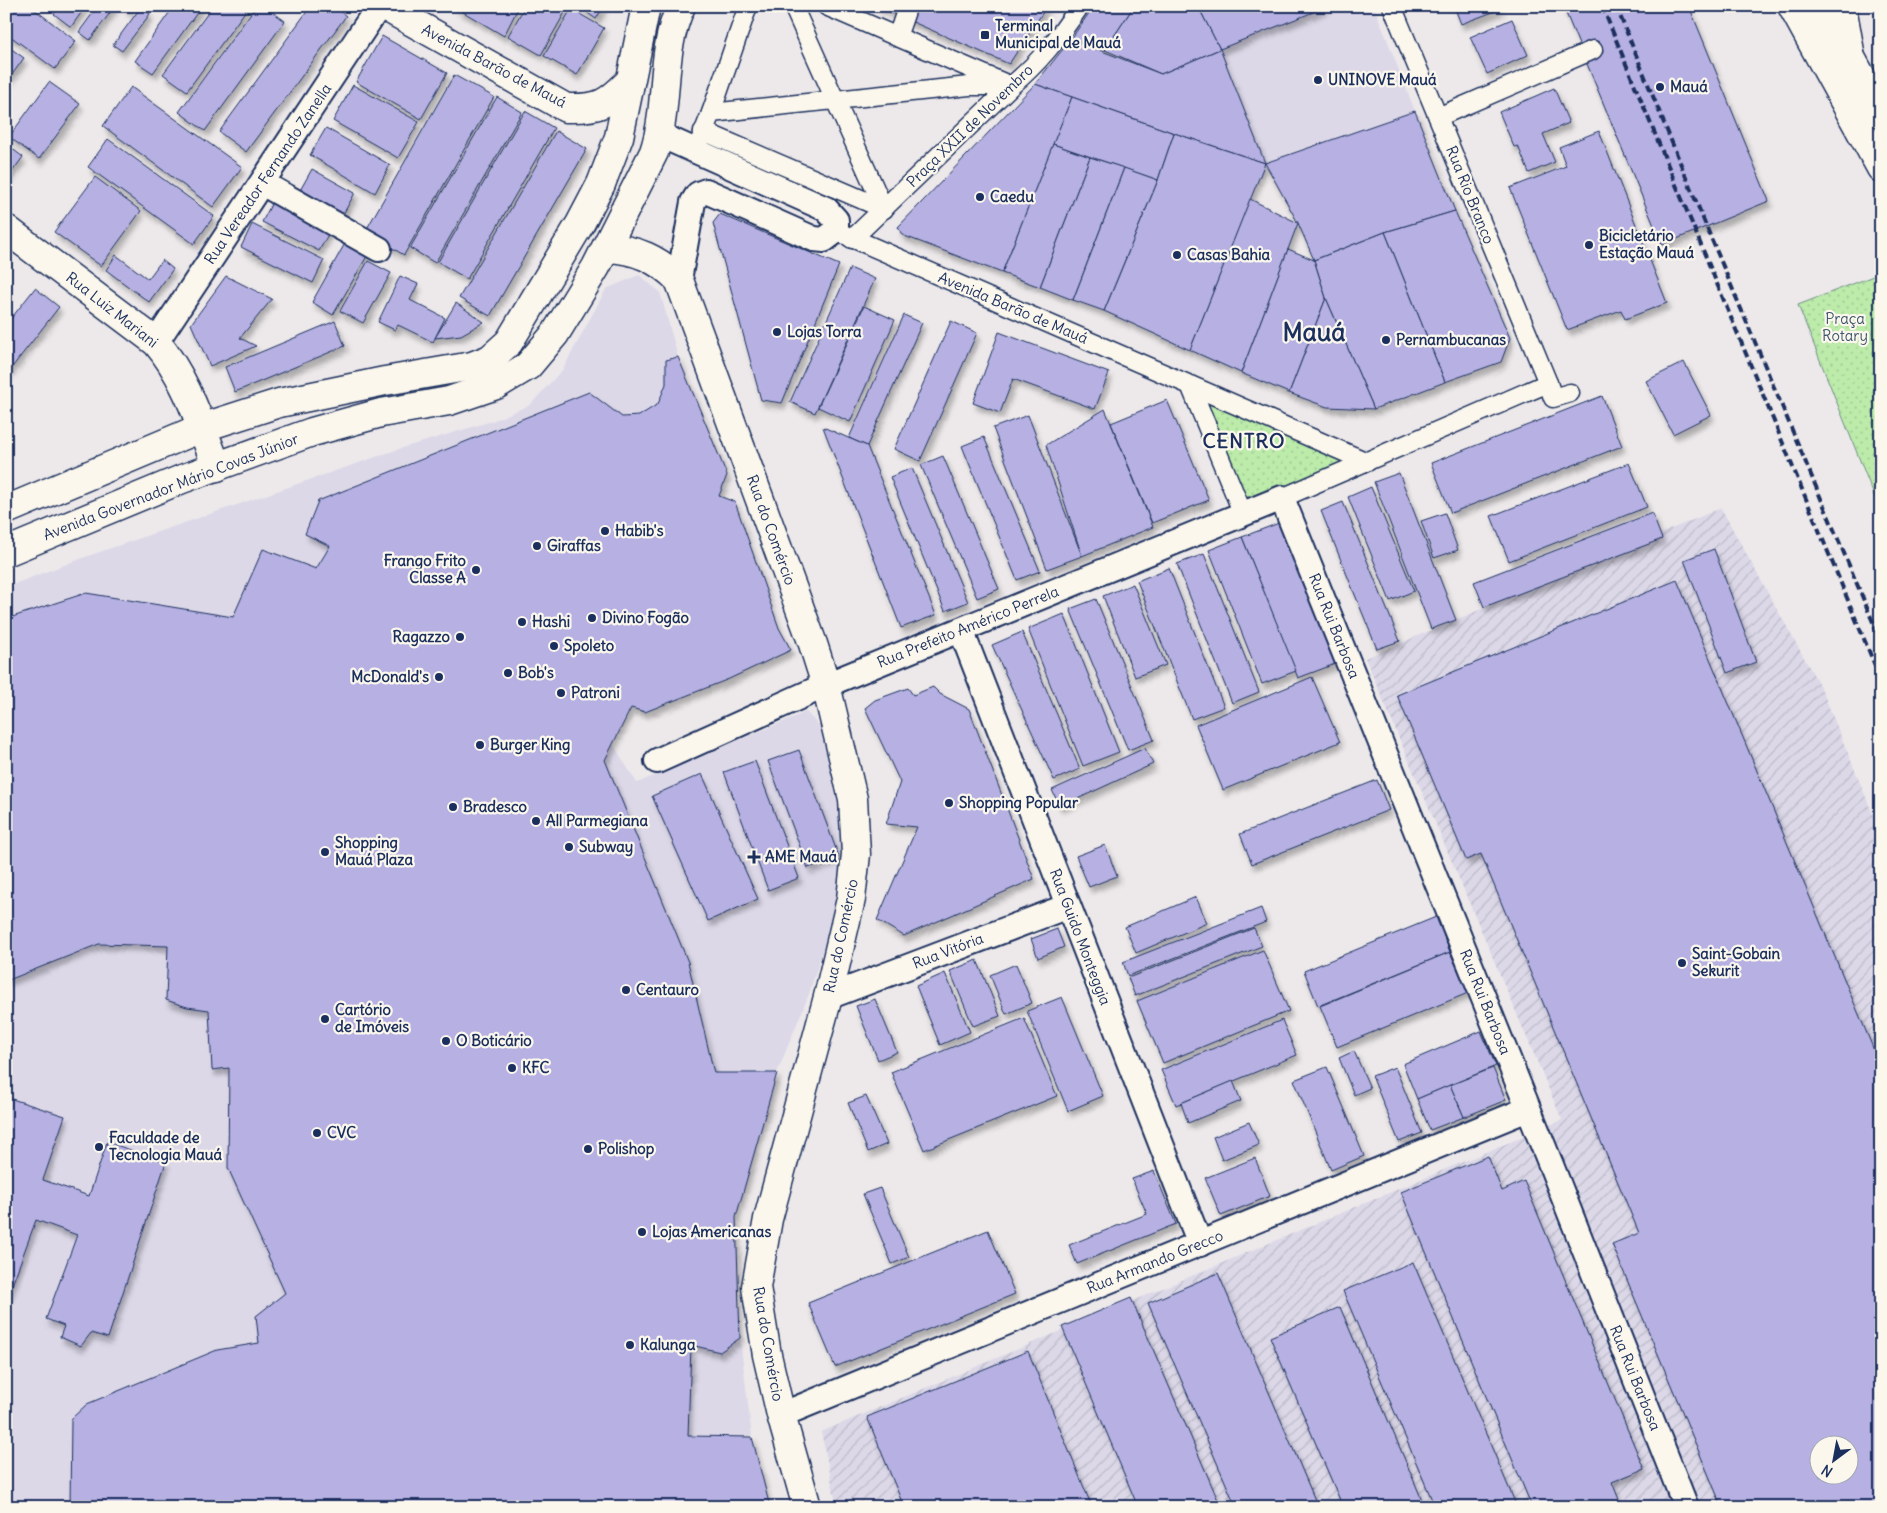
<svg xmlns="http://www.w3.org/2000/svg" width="1887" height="1513" font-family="Delius,sans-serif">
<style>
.built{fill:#dcd8e8}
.industrial{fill:url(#industrial-furrows);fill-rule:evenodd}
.green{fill:url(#green-dots);stroke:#6c8d84}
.building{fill:#b6b1e2;stroke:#1b2f5e;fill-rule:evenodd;filter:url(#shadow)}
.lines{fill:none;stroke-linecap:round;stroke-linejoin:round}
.pedestrian-casing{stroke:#1b2f5e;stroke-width:21}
.minor-casing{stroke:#1b2f5e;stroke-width:28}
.tertiary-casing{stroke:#1b2f5e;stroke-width:31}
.secondary-casing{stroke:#1b2f5e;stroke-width:31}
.primary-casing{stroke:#1b2f5e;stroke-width:31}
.trunk-casing{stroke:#1b2f5e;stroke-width:31}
.pedestrian{stroke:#fbf7ec;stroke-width:18}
.minor{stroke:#fbf7ec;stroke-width:24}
.tertiary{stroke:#fbf7ec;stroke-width:28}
.secondary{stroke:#fbf7ec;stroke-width:28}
.primary{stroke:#fbf7ec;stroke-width:28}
.trunk{stroke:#fbf7ec;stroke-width:28}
.rail{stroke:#1b2f5e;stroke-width:4;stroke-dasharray:8 4;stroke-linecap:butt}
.poi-dot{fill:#1b2f5e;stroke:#fbf7ec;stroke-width:2}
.labels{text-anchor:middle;stroke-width:4.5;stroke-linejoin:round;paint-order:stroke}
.poi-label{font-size:15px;font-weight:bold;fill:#1b2f5e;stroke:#fbf7ec;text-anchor:start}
.street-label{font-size:15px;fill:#1b2f5e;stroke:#fbf7ec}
.park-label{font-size:15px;fill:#3b556d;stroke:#fbf7ec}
.district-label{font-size:20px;font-weight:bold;letter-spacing:1px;fill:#1b2f5e;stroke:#fbf7ec}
.town-label{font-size:25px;font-weight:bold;fill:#1b2f5e;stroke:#fbf7ec}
</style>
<defs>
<pattern id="industrial-furrows" width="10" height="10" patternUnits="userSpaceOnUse" patternTransform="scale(1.25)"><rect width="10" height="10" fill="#dcd8e8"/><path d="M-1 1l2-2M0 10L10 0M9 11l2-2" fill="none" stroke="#bcbac9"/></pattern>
<pattern id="green-dots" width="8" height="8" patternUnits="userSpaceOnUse" patternTransform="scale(1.25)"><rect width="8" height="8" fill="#bcebaa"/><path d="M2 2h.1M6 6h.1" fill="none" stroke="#a1ca95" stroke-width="1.8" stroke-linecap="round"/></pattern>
<filter id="shadow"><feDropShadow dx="3" dy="5.5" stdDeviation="2.5" flood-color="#0004"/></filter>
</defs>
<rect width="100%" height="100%" fill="#ede9ea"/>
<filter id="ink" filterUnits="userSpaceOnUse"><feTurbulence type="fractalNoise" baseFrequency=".02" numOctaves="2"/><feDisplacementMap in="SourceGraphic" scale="10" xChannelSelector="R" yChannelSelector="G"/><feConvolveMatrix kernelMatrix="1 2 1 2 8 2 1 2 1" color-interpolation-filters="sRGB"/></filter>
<g filter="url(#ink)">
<!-- built -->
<g class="built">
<path d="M1327 6H1374L1415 111 1265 163 1220 49Z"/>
<path d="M639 275 660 292 678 357 727 475 631 708 613 744 637 783 806 712 825 732 843 832 844 882 809 994 777 1073 736 1217 740 1338 752 1437 770 1507H6V587L88 556 399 449 492 421 530 405 563 369 606 289Z"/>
</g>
<!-- industrial -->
<path class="industrial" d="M1721 508 1822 690 1881 834V1507H837L821 1432 1562 1120 1365 658ZM1820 1446H1850V1476H1820Z"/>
<!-- green -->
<g class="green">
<path d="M1881 273V513L1798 305Z"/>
<path d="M1199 394 1351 464 1248 506Z"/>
</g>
<!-- building -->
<g class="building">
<path d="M6 6H30L76 41 55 69 6 33Z"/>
<path d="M59 6H86L71 27 54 14Z"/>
<path d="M98 6H115L90 40 79 32Z"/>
<path d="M122 6H133L129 12Z"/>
<path d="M174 6H202L153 73 135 61Z"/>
<path d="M213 6H249L187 91 163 74Z"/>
<path d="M256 6H264L285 21 205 131 179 112Z"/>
<path d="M311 6H333L346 16 246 152 219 132Z"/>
<path d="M453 6H519L504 36Z"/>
<path d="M525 6 568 7 541 55 508 36Z"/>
<path d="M578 6H604L596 19Z"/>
<path d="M876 6H1047L1009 64Z"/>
<path d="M1094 6H1134L1105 50 1071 39Z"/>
<path d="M1134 6H1198L1220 49 1161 74 1105 50Z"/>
<path d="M1198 6H1308L1311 13 1220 49Z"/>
<path d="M1308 6H1327L1311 13Z"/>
<path d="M1454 6H1500L1501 9 1461 24Z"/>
<path d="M1563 6H1689L1769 201 1662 245Z"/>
<path d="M141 7 150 14 122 51 113 45Z"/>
<path d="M571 9 604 28 577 75 544 56Z"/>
<path d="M1512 19 1528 55 1487 74 1470 37Z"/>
<path d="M382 36 447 73 421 119 356 82Z"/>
<path d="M1071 39 1161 74 1220 49 1265 163 1174 133 1035 84Z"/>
<path d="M6 45 24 58 6 83Z"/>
<path d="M454 75 494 97 404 255 365 232Z"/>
<path d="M49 82 80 104 39 159 9 137Z"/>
<path d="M1035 84 1072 97 1002 273 902 235 898 227Z"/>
<path d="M353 85 419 122 398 158 333 121Z"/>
<path d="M131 87 242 167 213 207 103 126Z"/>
<path d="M1554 88 1569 123 1543 134 1555 162 1529 173 1518 146 1514 147 1499 112Z"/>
<path d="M497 97 522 112 435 263 410 248Z"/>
<path d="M1072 97 1174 133 1158 180 1053 144Z"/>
<path d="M525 111 554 128 467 279 438 262Z"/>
<path d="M1415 111 1455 211 1385 232 1314 260 1298 223 1265 163Z"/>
<path d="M326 128 390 165 375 193 310 155Z"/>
<path d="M556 131 587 149 490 316 459 298Z"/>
<path d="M1599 131 1667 303 1625 319 1621 310 1567 330 1510 188 1566 166 1559 147Z"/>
<path d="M1174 133 1265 163 1190 350 1104 311 1158 180Z"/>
<path d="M108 139 214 216 194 244 88 167Z"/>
<path d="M6 144 23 157 6 180Z"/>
<path d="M1053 144 1090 157 1040 287 1002 273Z"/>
<path d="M1090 157 1124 168 1073 300 1040 287Z"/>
<path d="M1124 168 1158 180 1104 311 1073 300Z"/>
<path d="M312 169 355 193 341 218 298 194Z"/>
<path d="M95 177 141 211 101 266 54 232Z"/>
<path d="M274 199 331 229 319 251 262 222Z"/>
<path d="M1250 199 1298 223 1241 373 1190 350Z"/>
<path d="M1455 211 1510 338 1501 362 1445 382 1385 232Z"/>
<path d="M720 214 839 265 782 403 761 400 713 223Z"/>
<path d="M252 224 324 260 313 283 241 247Z"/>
<path d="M1385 232 1445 382 1374 409 1326 298 1314 260Z"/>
<path d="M348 238 370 251 333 315 312 302Z"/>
<path d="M1288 249 1314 260 1326 298 1289 393 1241 373Z"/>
<path d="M116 255 148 279 162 260 173 269 149 302 106 270Z"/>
<path d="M368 261 391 273 363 323 340 311Z"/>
<path d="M850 268 875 279 815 413 790 402Z"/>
<path d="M226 276 272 299 240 338 256 346 210 366 191 324Z"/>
<path d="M400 276 418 284 410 300 445 318 433 342 398 325 395 330 378 322Z"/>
<path d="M35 288 59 307 6 375V325Z"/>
<path d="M1326 298 1374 409 1327 407 1289 393Z"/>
<path d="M456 303 484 322 461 335 435 338Z"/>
<path d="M864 306 895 320 850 422 818 407Z"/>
<path d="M904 315 922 323 867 446 849 438Z"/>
<path d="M335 321 345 346 235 392 225 367Z"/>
<path d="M951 321 977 333 920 461 894 449Z"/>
<path d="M999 332 1109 373 1095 409 1013 379 1000 413 973 403Z"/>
<path d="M678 357 727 475 719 496 735 502 779 628 791 650 729 679 645 712 631 708 605 760 688 962 714 1073H777L736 1217 740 1338 720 1352 691 1345 688 1436 752 1437 770 1507H70L71 1419 87 1404 217 1350 259 1343 256 1316 285 1293 228 1168 229 1068 212 1070 209 1010 187 1007 166 1000 168 946 99 944 6 981V619L86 593 233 617 263 549 316 569 330 546 305 534 318 501 589 392 622 417 639 416 658 404 666 384V360Z"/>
<path d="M1684 362 1711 415 1673 434 1646 381Z"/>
<path d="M1602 396 1622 446 1451 513 1431 463Z"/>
<path d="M1167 400 1209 500 1152 523 1111 423Z"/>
<path d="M1105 409 1153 527 1082 556 1046 445Z"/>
<path d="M1028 415 1082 556 1047 569 993 428Z"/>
<path d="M823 427 867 446 936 615 901 628Z"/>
<path d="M984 437 1040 571 1017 580 962 446Z"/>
<path d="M943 456 999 589 977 598 921 465Z"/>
<path d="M1629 463 1647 507 1509 561 1491 516Z"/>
<path d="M912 468 968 602 945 611 890 477Z"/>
<path d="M1399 473 1456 620 1431 629 1374 482Z"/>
<path d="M1371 487 1414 591 1390 601 1348 497Z"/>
<path d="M1343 502 1400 641 1377 649 1321 511Z"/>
<path d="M1445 513 1458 550 1434 558 1421 521Z"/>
<path d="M1652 513 1662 539 1484 607 1474 582Z"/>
<path d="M1279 523 1335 664 1298 678 1242 537Z"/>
<path d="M1242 537 1296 671 1262 684 1209 550Z"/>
<path d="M1714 549 1756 662 1727 673 1684 560Z"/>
<path d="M1204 554 1259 692 1232 703 1177 564Z"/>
<path d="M1169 568 1224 707 1192 719 1137 581Z"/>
<path d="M1677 580 1881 1067V1507H1722L1612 1244 1639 1233 1481 854 1466 860 1397 695ZM1820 1446H1850V1476H1820Z"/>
<path d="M1133 584 1166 665 1135 677 1103 596Z"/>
<path d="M1096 599 1154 740 1128 750 1070 609Z"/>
<path d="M1064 614 1119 752 1083 766 1028 629Z"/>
<path d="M1022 632 1080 769 1054 780 992 645Z"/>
<path d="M1312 677 1340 742 1223 790 1196 725Z"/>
<path d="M933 687 940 694 969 709 1034 879 904 936 877 920 917 827 886 824 900 782 865 708 875 700 908 688 913 695Z"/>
<path d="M1145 748 1153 764 1060 807 1052 790Z"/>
<path d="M799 750 839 857 808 868 768 761Z"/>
<path d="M755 761 799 878 768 890 724 772Z"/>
<path d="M702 774 758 899 708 921 652 796Z"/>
<path d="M1377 780 1389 810 1252 864 1240 834Z"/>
<path d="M1105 845 1117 876 1089 887 1076 856Z"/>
<path d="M1196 897 1207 923 1136 953 1125 927Z"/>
<path d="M1261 908 1266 922 1128 976 1123 962Z"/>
<path d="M1436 917 1450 952 1318 1006 1304 971Z"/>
<path d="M1254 928 1262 946 1135 996 1128 978Z"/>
<path d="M1057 929 1064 947 1038 958 1031 939Z"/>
<path d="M1263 950 1289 1011 1163 1063 1137 1001Z"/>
<path d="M1450 952 1468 993 1337 1047 1320 1006Z"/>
<path d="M977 960 1000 1016 973 1026 950 971Z"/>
<path d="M1016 964 1032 1003 1006 1014 990 975Z"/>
<path d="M945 973 970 1032 940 1045 916 986Z"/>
<path d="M1062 997 1103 1096 1068 1111 1027 1011Z"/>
<path d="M875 999 897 1052 878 1060 856 1006Z"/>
<path d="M1024 1018 1057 1096 924 1150 891 1072Z"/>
<path d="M1282 1020 1297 1055 1176 1105 1161 1070Z"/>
<path d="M1481 1031 1496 1066 1417 1099 1403 1064Z"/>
<path d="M1354 1051 1370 1088 1354 1095 1339 1058Z"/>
<path d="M1327 1067 1364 1156 1331 1170 1294 1080Z"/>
<path d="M1395 1067 1422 1133 1399 1142 1372 1076Z"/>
<path d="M1493 1068 1506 1100 1464 1117 1450 1085Z"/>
<path d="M1233 1081 1241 1101 1188 1123 1181 1103Z"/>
<path d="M1450 1085 1464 1117 1430 1130 1417 1099Z"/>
<path d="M866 1096 887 1144 868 1152 848 1103Z"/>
<path d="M9 1098 65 1116 43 1180 89 1196 107 1142 166 1162 108 1338 91 1333 81 1346 60 1337 64 1326 46 1319 77 1235 36 1220 8 1296H6V1105Z"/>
<path d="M1249 1122 1259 1145 1222 1160 1213 1137Z"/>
<path d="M1488 1156 1502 1191 1524 1181 1644 1469 1612 1482 1622 1507H1532L1401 1192Z"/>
<path d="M1255 1158 1270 1196 1221 1216 1205 1178Z"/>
<path d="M1154 1171 1176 1224 1077 1264 1069 1245 1147 1214 1132 1179Z"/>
<path d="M880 1188 909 1257 892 1264 863 1194Z"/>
<path d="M988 1230 1015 1294 835 1367 808 1303Z"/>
<path d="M1413 1262 1517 1507H1435L1343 1291Z"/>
<path d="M1218 1273 1318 1507H1236L1148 1303Z"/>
<path d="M1131 1298 1221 1507H1138L1062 1327Z"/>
<path d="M1340 1307 1425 1507H1343L1270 1337Z"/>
<path d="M1028 1351 1092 1507H904L867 1417Z"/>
</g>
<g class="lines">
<!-- pedestrian casing -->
<g class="pedestrian-casing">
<g id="pedestrian">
<path d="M793 6 884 209"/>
<path d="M826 6 1004 83"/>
<path d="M1392 6 1548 383"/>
<path d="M1847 6 1855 51"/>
<path d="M897 37 906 11"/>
<path d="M711 113 748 6"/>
<path d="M1438 117 1593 50"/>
<path d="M703 131 884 209"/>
<path d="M696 151 711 113 969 86H1011"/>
<path d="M836 231 1190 385"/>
<path d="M852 239 1011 86C1040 62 1059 37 1080 6"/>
<path d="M1282 498 1548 383 1553 398 1570 393"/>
<path d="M1243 514 1190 385 1367 462"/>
</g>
</g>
<!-- minor casing -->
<g class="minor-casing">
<g id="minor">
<path d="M660 135 826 209 836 220V231L824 240 814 239 706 191 698 194 693 202 679 280"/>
<path d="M262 183 379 249"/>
<path d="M156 342 379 6"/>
<path d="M961 630 1200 1244"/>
<path d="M657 761 826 685 1282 498 1551 1165 1686 1507"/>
<path d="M828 997 1068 906"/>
<path d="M781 1415 1528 1109"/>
</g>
</g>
<!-- tertiary casing -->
<g class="tertiary-casing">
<path id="tertiary" d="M607 248C636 249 658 259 679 280L813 644 826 685 853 799 856 854 851 899 828 997 768 1219 756 1287 767 1355 781 1415 807 1507"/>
</g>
<!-- secondary casing -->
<g class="secondary-casing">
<g id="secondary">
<path d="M384 6 566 108C600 109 607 104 630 81"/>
<path d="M6 229 156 342C186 377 200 424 217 467"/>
</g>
</g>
<!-- primary casing -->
<g class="primary-casing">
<g id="primary">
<path d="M6 510 201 428 279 403 385 381 472 366 490 359 509 342 580 224 601 184 619 137 646 6"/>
<path d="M6 552 182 479 312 432 381 413 449 401 496 385 528 366 555 334 596 267 654 152C670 104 659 54 681 6"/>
</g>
</g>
<!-- trunk casing -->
<g class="trunk-casing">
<g id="trunk">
<path d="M1792 6 1881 168"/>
<path d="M1823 6 1881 113"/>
</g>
</g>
<!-- pedestrian -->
<use href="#pedestrian" class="pedestrian"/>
<!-- minor -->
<use href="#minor" class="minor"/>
<!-- tertiary -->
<use href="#tertiary" class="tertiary"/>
<!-- secondary -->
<use href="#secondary" class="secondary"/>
<!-- primary -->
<use href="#primary" class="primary"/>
<!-- trunk -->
<use href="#trunk" class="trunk"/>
<!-- rail -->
<g class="rail">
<path d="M1602 6 1881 680"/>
<path d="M1616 6 1709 233 1881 641"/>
</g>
</g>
</g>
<!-- markers -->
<g class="poi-dot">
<rect x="980" y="30" width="10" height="10" rx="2.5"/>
<circle cx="1318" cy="80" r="5"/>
<circle cx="1660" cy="87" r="5"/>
<circle cx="980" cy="197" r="5"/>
<circle cx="1589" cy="245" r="5"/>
<circle cx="1177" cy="255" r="5"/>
<circle cx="777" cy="332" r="5"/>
<circle cx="1386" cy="340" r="5"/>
<circle cx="605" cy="531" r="5"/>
<circle cx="537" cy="546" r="5"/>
<circle cx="476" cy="570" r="5"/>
<circle cx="592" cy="618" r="5"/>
<circle cx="522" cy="622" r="5"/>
<circle cx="460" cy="637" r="5"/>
<circle cx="554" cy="646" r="5"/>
<circle cx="508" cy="673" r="5"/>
<circle cx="439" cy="677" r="5"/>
<circle cx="561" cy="693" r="5"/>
<circle cx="480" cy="745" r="5"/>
<circle cx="949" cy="803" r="5"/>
<circle cx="453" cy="807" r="5"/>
<circle cx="536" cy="821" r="5"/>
<circle cx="569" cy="847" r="5"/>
<circle cx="325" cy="852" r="5"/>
<path d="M751.5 849.5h5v5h5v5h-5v5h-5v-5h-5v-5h5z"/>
<circle cx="1682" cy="963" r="5"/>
<circle cx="626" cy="990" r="5"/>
<circle cx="325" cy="1019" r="5"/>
<circle cx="446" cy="1041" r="5"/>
<circle cx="512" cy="1068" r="5"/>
<circle cx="317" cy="1133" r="5"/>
<circle cx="99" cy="1147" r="5"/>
<circle cx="588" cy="1149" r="5"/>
<circle cx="642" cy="1232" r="5"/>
<circle cx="630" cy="1345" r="5"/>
</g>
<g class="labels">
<!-- poi labels -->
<g class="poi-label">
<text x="995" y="31">Terminal<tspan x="995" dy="17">Municipal de Mauá</tspan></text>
<text x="1328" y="85">UNINOVE Mauá</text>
<text x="1670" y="92">Mauá</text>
<text x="990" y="202">Caedu</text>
<text x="1599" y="241">Bicicletário<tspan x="1599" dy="17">Estação Mauá</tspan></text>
<text x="1187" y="260">Casas Bahia</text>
<text x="787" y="337">Lojas Torra</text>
<text x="1396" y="345">Pernambucanas</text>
<text x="615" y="536">Habib's</text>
<text x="547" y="551">Giraffas</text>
<text x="466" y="566" text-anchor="end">Frango Frito<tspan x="466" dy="17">Classe A</tspan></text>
<text x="602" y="623">Divino Fogão</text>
<text x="532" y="627">Hashi</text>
<text x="450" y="642" text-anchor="end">Ragazzo</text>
<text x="564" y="651">Spoleto</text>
<text x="518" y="678">Bob's</text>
<text x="429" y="682" text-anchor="end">McDonald's</text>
<text x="571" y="698">Patroni</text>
<text x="490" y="750">Burger King</text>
<text x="959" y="808">Shopping Popular</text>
<text x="463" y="812">Bradesco</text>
<text x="546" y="826">All Parmegiana</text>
<text x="335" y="848">Shopping<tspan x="335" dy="17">Mauá Plaza</tspan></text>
<text x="579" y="852">Subway</text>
<text x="765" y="862">AME Mauá</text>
<text x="1692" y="959">Saint-Gobain<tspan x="1692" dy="17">Sekurit</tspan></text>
<text x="636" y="995">Centauro</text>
<text x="335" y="1015">Cartório<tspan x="335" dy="17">de Imóveis</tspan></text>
<text x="456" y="1046">O Boticário</text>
<text x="522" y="1073">KFC</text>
<text x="327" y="1138">CVC</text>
<text x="109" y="1143">Faculdade de<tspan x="109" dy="17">Tecnologia Mauá</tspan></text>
<text x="598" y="1154">Polishop</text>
<text x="652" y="1237">Lojas Americanas</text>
<text x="640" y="1350">Kalunga</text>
</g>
<!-- street labels -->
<g class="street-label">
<text transform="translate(494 66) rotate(28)" y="5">Avenida Barão de Mauá</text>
<text transform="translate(970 126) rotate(-44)" y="5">Praça XXII de Novembro</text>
<text transform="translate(268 174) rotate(-56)" y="5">Rua Vereador Fernando Zanella</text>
<text transform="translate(1470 195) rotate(68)" y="5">Rua Rio Branco</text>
<text transform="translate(1013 308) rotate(23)" y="5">Avenida Barão de Mauá</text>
<text transform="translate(112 310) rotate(38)" y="5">Rua Luiz Mariani</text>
<text transform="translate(171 487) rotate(-21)" y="5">Avenida Governador Mário Covas Júnior</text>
<text transform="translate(771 530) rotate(70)" y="5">Rua do Comércio</text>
<text transform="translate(1334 626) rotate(68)" y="5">Rua Rui Barbosa</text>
<text transform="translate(968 627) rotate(-22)" y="5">Rua Prefeito Américo Perrela</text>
<text transform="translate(841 936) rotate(-78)" y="5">Rua do Comércio</text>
<text transform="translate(1080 937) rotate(69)" y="5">Rua Guido Monteggia</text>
<text transform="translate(948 951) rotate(-21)" y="5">Rua Vitória</text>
<text transform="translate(1485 1002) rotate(68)" y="5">Rua Rui Barbosa</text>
<text transform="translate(1155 1262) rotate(-22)" y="5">Rua Armando Grecco</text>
<text transform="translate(768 1344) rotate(80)" y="5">Rua do Comércio</text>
<text transform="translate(1635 1378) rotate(68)" y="5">Rua Rui Barbosa</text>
</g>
<!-- park labels -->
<g class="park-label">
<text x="1845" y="324">Praça<tspan x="1845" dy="17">Rotary</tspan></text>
</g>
<!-- district labels -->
<g class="district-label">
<text x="1244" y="448">CENTRO</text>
</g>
<!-- town labels -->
<g class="town-label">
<text x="1314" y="341">Mauá</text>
</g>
</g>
<!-- margin -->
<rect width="1887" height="1513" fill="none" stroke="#fbf7ec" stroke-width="25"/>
<rect x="12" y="12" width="1862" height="1488" fill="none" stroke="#1b2f5e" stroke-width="2" filter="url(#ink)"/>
<!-- north arrow -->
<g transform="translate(1834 1460) rotate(212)"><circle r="24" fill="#fbf7ec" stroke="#a1a7b3"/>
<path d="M0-4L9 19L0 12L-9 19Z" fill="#1b2f5e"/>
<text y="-8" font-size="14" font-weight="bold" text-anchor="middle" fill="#1b2f5e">N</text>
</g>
</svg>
